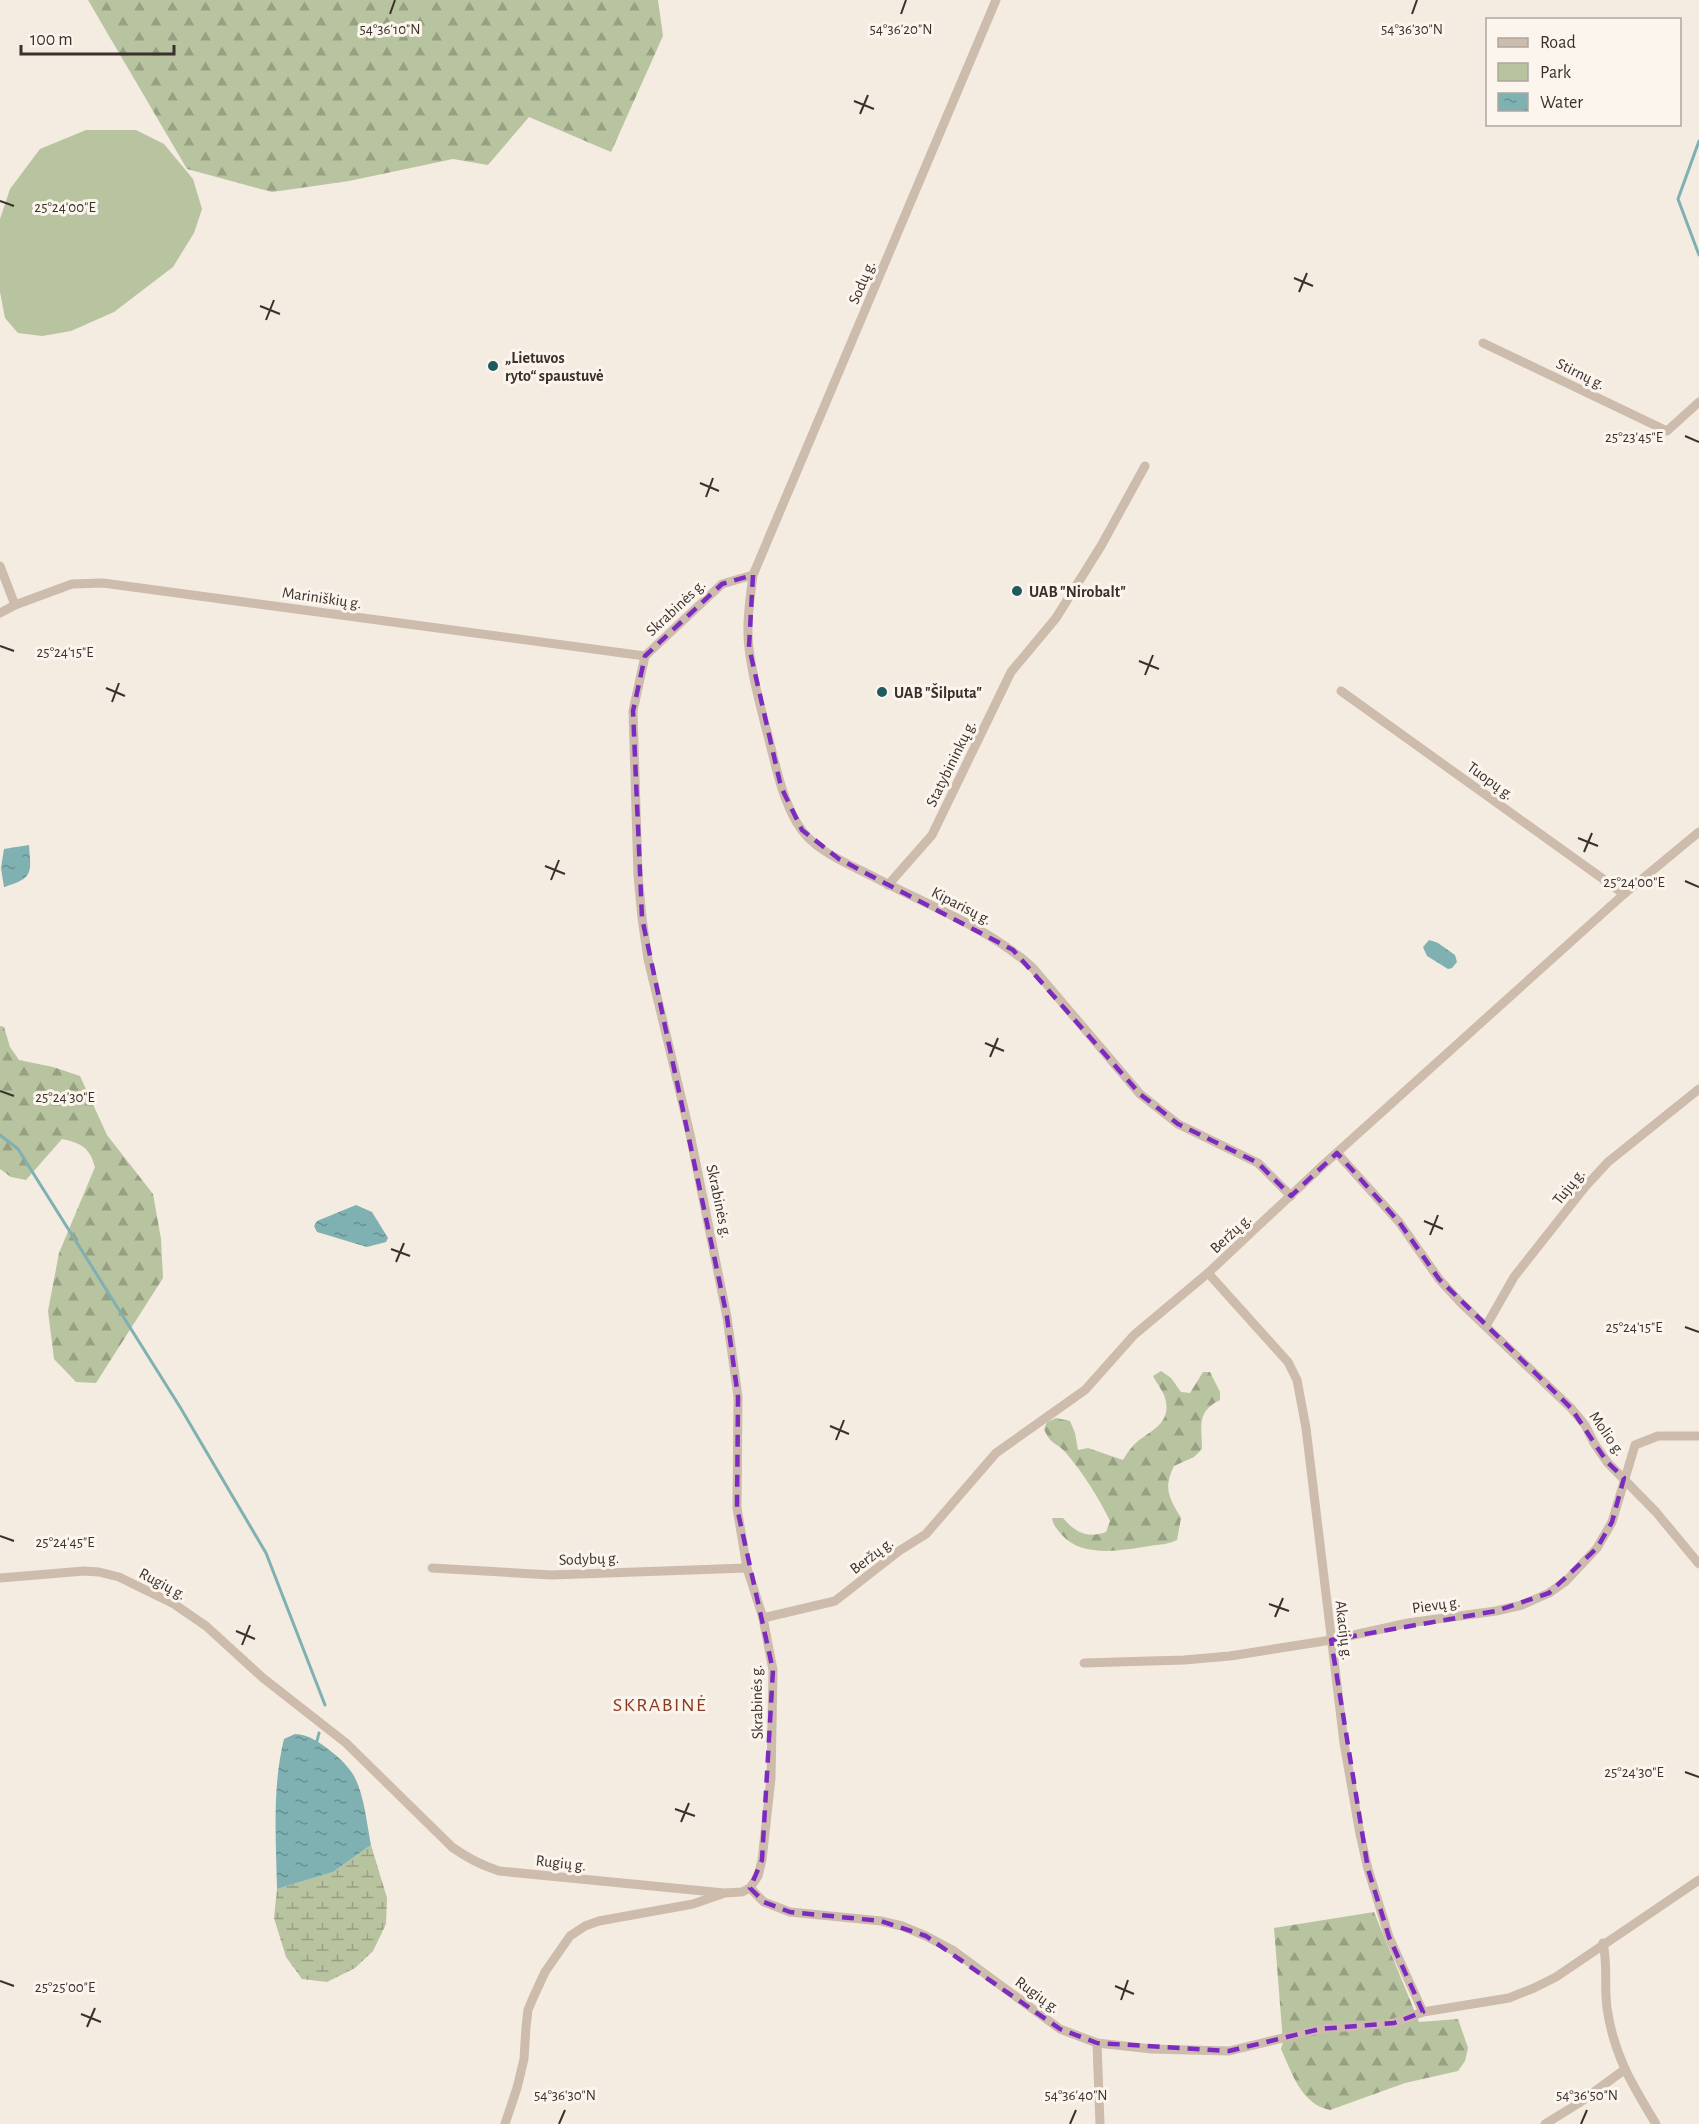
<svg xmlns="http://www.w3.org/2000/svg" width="1699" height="2124" font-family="'Alegreya Sans',sans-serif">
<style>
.green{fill:#b8c4a0}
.forest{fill:url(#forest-firs)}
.wetland{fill:url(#wetland-marsh)}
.water{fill:url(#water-ripples)}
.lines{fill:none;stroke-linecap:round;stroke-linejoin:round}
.stream{stroke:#7fb0b2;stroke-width:3}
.minor{stroke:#cdbbac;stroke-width:9}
.marked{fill:none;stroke:#7b2cbf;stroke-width:4.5;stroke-dasharray:12 8;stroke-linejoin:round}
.ticks{fill:none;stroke:#3b302b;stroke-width:2}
.poi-dot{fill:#1f5a5e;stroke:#fbf5ee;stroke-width:2}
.labels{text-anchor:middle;stroke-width:6;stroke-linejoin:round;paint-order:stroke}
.street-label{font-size:16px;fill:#3b302b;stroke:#fbf5ee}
.poi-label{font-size:16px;font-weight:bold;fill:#3b302b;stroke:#fbf5ee;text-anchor:start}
.quarter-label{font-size:20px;letter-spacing:1.5px;fill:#8c3b22;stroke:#fbf5ee}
.ticks-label{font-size:15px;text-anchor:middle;fill:#3b302b;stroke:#fbf5ee;stroke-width:6;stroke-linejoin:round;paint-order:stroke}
</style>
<defs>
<pattern id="forest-firs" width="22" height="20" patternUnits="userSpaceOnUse" patternTransform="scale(1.5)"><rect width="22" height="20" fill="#b8c4a0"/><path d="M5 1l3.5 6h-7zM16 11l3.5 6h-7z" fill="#97a083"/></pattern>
<pattern id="wetland-marsh" width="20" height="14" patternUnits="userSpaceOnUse" patternTransform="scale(1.5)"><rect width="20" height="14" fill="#b8c4a0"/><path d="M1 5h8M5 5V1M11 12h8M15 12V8" fill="none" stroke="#97a083"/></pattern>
<pattern id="water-ripples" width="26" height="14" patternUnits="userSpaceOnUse" patternTransform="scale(1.5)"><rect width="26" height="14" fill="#7fb0b2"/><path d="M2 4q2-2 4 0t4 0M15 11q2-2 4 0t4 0" fill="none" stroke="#699091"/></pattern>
</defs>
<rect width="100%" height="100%" fill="#f4ebe1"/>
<!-- green -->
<path class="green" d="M86 130H136L164 144 193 179 202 209 194 233 173 267 114 312 71 331 42 336 18 333 5 318 0 292V219L10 189 40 149Z"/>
<!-- forest -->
<g class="forest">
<path d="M88 0H658L663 36 611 152 529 117 488 165 453 159 349 181 272 192 187 169Z"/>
<path d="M0 1026 4 1027 10 1047 19 1060 53 1067 80 1076 107 1135 153 1194 161 1239 163 1278 96 1383 76 1382 54 1359 48 1311 59 1253 95 1167C90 1147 80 1143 62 1139L26 1180 11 1177 0 1169Z"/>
<path d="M1161 1371 1171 1378 1181 1392 1190 1393 1203 1372H1210L1220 1392V1400C1196 1412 1202 1426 1202 1449L1194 1457 1174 1466C1163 1489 1169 1497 1181 1518L1177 1540C1167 1545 1160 1544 1150 1546 1121 1550 1083 1559 1061 1534 1057 1529 1053 1525 1052 1518H1063C1075 1532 1087 1539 1106 1532L1110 1521C1099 1498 1083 1473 1066 1453 1057 1442 1051 1446 1044 1429L1047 1422 1056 1418 1070 1421 1075 1433 1078 1450 1088 1448 1123 1460C1127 1453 1132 1446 1138 1441 1151 1431 1170 1423 1166 1402 1165 1393 1157 1384 1153 1376Z"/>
<path d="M1374 1912 1419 2022 1458 2019 1468 2048 1465 2061 1458 2071 1405 2083 1330 2110C1301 2104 1292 2073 1281 2049L1283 2042 1274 1928Z"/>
</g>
<!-- wetland -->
<path class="wetland" d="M371 1845 387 1898 386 1924 373 1951 355 1968 327 1982 302 1979 286 1957 274 1918 277 1889 333 1872Z"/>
<!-- water -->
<g class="water">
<path d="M29 845C31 873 34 878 4 887L1 868 4 849Z"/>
<path d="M1429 940 1438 943 1455 955 1457 962 1452 968 1448 969 1427 956 1423 947Z"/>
<path d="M356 1205 372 1212 388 1238 386 1242 367 1247 317 1232 314 1226 317 1221Z"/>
<path d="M295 1734C308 1735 314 1739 324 1746 335 1754 347 1764 354 1776 364 1794 367 1825 371 1845L333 1872 277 1889C276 1840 272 1787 284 1739Z"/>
</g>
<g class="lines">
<!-- stream -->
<g class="stream">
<path d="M1699 141 1678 199 1699 255"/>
<path d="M0 1135 18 1149 180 1407 266 1553 325 1705"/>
<path d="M317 1741 319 1733"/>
</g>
<!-- minor -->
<g class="minor">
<path d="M996 0 753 575C750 599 746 624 749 648 752 676 760 705 767 732 775 762 781 796 797 823 813 851 847 863 874 877 927 905 987 927 1032 967L1140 1094 1178 1124 1258 1163 1291 1196"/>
<path d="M1483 343 1667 431 1699 402"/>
<path d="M0 566 15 605"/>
<path d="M0 613 15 605 72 584 103 583 645 656"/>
<path d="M1341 691 1624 894"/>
<path d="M888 885 932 835 1011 672 1056 618 1101 546 1145 466"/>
<path d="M1337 1153 1399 1222 1439 1279 1460 1302 1571 1408 1585 1425 1594 1443 1607 1462 1656 1512 1699 1564"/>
<path d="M1208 1273 1288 1362 1297 1380 1306 1428 1344 1743 1360 1834 1368 1869 1389 1937 1423 2012"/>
<path d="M1486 1326 1514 1277 1585 1187 1608 1162 1699 1089"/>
<path d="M432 1568 552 1575 747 1568"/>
<path d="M0 1578 84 1571 99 1572 119 1577 174 1604 206 1626 263 1678 346 1743 452 1847C467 1858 481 1865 499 1871L724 1893 742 1892 750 1888"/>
<path d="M763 1618 835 1601 899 1551 926 1534 996 1453 1085 1390 1134 1335 1208 1273 1322 1166 1624 894 1699 832"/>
<path d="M1084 1663 1184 1660 1230 1656 1331 1640 1408 1623 1496 1611 1522 1605 1549 1593 1566 1581 1597 1548 1612 1522 1635 1445 1658 1436H1699"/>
<path d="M750 1888 758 1876 762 1860 771 1778 773 1670 763 1618 747 1568 737 1508 738 1397 727 1317 690 1134 648 959 642 918 638 875 633 711 645 656 722 584 753 575"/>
<path d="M750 1888 764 1902 790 1912 881 1921 902 1926 926 1936 954 1951 1060 2029 1097 2043 1152 2049 1229 2051 1320 2029 1394 2023 1423 2012 1509 1998 1534 1988 1556 1977 1699 1880"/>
<path d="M1603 1943C1608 1965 1604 1986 1607 2008 1614 2056 1632 2084 1656 2124"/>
<path d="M1097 2043 1100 2124"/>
<path d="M505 2124 517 2088 524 2059 526 2027 528 2010 533 1998 545 1972 570 1936 585 1926 599 1921 693 1904 722 1894"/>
<path d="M1545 2124 1579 2103 1624 2070"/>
</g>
</g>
<!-- marked area -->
<path class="marked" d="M753 575 749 647 781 787 802 830 839 859 1013 950 1140 1094 1178 1124 1258 1163 1291 1196 1337 1153 1399 1222 1439 1279 1571 1408 1607 1462 1624 1478 1612 1522 1597 1548 1549 1593 1496 1611 1331 1640 1368 1869 1389 1937 1423 2012 1394 2023 1320 2029 1229 2051 1097 2043 1060 2029 926 1936 881 1921 790 1912 764 1902 750 1888 762 1860 773 1670 737 1508 738 1397 727 1317 642 918 633 711 645 656 722 584Z"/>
<!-- ticks -->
<path class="ticks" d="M390 14 395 0M901 14 906 0M1412 14 1417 0M854 101 874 109M860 114 868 95M0 201 14 206M1294 278 1313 286M1299 292 1307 273M260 306 280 314M266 320 274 300M1685 436 1699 442M700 483 719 491M706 497 713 478M0 646 14 651M1139 661 1159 669M1145 675 1153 655M106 688 125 696M112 702 119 683M1578 838 1598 846M1584 852 1592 833M545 866 565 874M551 880 559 860M1685 881 1699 887M985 1043 1004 1051M990 1057 998 1038M0 1091 14 1096M1424 1221 1443 1229M1430 1235 1438 1215M391 1249 410 1256M396 1262 404 1243M1685 1327 1699 1332M830 1426 849 1434M836 1440 844 1420M0 1536 14 1541M1269 1604 1289 1611M1275 1617 1283 1598M236 1631 255 1639M242 1645 250 1625M1685 1772 1699 1777M675 1809 695 1816M681 1822 689 1803M0 1981 14 1986M1115 1986 1134 1994M1121 2000 1128 1980M81 2014 101 2022M87 2027 95 2008M559 2124 565 2110M1070 2124 1076 2110M1581 2124 1587 2110"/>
<!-- markers -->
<g class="poi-dot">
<circle cx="493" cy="366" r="6"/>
<circle cx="1017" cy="591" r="6"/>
<circle cx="882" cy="692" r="6"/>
</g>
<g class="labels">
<!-- street labels -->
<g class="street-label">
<text transform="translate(861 282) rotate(-67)" y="6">Sodų g.</text>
<text transform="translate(1581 373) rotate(26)" y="6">Stirnų g.</text>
<text transform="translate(322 597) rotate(8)" y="6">Mariniškių g.</text>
<text transform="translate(675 607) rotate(-43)" y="6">Skrabinės g.</text>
<text transform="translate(950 763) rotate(-64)" y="6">Statybininkų g.</text>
<text transform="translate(1491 780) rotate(36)" y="6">Tuopų g.</text>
<text transform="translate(962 905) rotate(27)" y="6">Kiparisų g.</text>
<text transform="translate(1568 1186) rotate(-51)" y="6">Tujų g.</text>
<text transform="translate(720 1201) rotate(78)" y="6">Skrabinės g.</text>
<text transform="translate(1230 1233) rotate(-43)" y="6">Beržų g.</text>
<text transform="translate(1608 1433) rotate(55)" y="6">Molio g.</text>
<text transform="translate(871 1555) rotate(-37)" y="6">Beržų g.</text>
<text transform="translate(589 1558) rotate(-2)" y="6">Sodybų g.</text>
<text transform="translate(163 1583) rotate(28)" y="6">Rugių g.</text>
<text transform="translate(1436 1604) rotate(-8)" y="6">Pievų g.</text>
<text transform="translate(1345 1630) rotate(83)" y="6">Akacijų g.</text>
<text transform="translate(756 1702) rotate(-91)" y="6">Skrabinės g.</text>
<text transform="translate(561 1862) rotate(6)" y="6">Rugių g.</text>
<text transform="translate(1038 1994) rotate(36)" y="6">Rugių g.</text>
</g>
<!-- poi labels -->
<g class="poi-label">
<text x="505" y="363">„Lietuvos<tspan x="505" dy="18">ryto“ spaustuvė</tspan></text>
<text x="1029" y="597">UAB "Nirobalt"</text>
<text x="894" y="698">UAB "Šilputa"</text>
</g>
<!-- quarter labels -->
<g class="quarter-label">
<text x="660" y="1711">SKRABINĖ</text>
</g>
</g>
<g class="ticks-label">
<text x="901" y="34">54°36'20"N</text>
<text x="390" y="34">54°36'10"N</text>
<text x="1412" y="34">54°36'30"N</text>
<text x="65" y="212">25°24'00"E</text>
<text x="1634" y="442">25°23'45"E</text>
<text x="65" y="657">25°24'15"E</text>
<text x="1634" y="887">25°24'00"E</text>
<text x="65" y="1102">25°24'30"E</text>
<text x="1634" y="1332">25°24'15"E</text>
<text x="65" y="1547">25°24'45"E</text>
<text x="1634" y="1777">25°24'30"E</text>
<text x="65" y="1992">25°25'00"E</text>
<text x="565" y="2100">54°36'30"N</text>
<text x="1076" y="2100">54°36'40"N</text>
<text x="1587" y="2100">54°36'50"N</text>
</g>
<!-- legend -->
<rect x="1486" y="18" width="195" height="108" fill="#fbf5ee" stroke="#aea6a0" stroke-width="1.5"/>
<rect x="1498" y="38" width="30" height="9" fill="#cdbbac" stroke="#aea6a0" stroke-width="1.5"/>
<text x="1540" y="48" font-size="18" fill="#3b302b">Road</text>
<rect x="1498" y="63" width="30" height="18" fill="#b8c4a0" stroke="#aea6a0" stroke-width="1.5"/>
<text x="1540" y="78" font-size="18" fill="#3b302b">Park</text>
<rect x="1498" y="93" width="30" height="18" fill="url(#water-ripples)" stroke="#aea6a0" stroke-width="1.5"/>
<text x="1540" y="108" font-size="18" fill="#3b302b">Water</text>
<!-- scale -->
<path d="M21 45v9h153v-9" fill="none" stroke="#3b302b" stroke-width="3"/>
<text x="30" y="45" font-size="18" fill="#3b302b" stroke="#fbf5ee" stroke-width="4.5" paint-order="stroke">100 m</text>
</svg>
